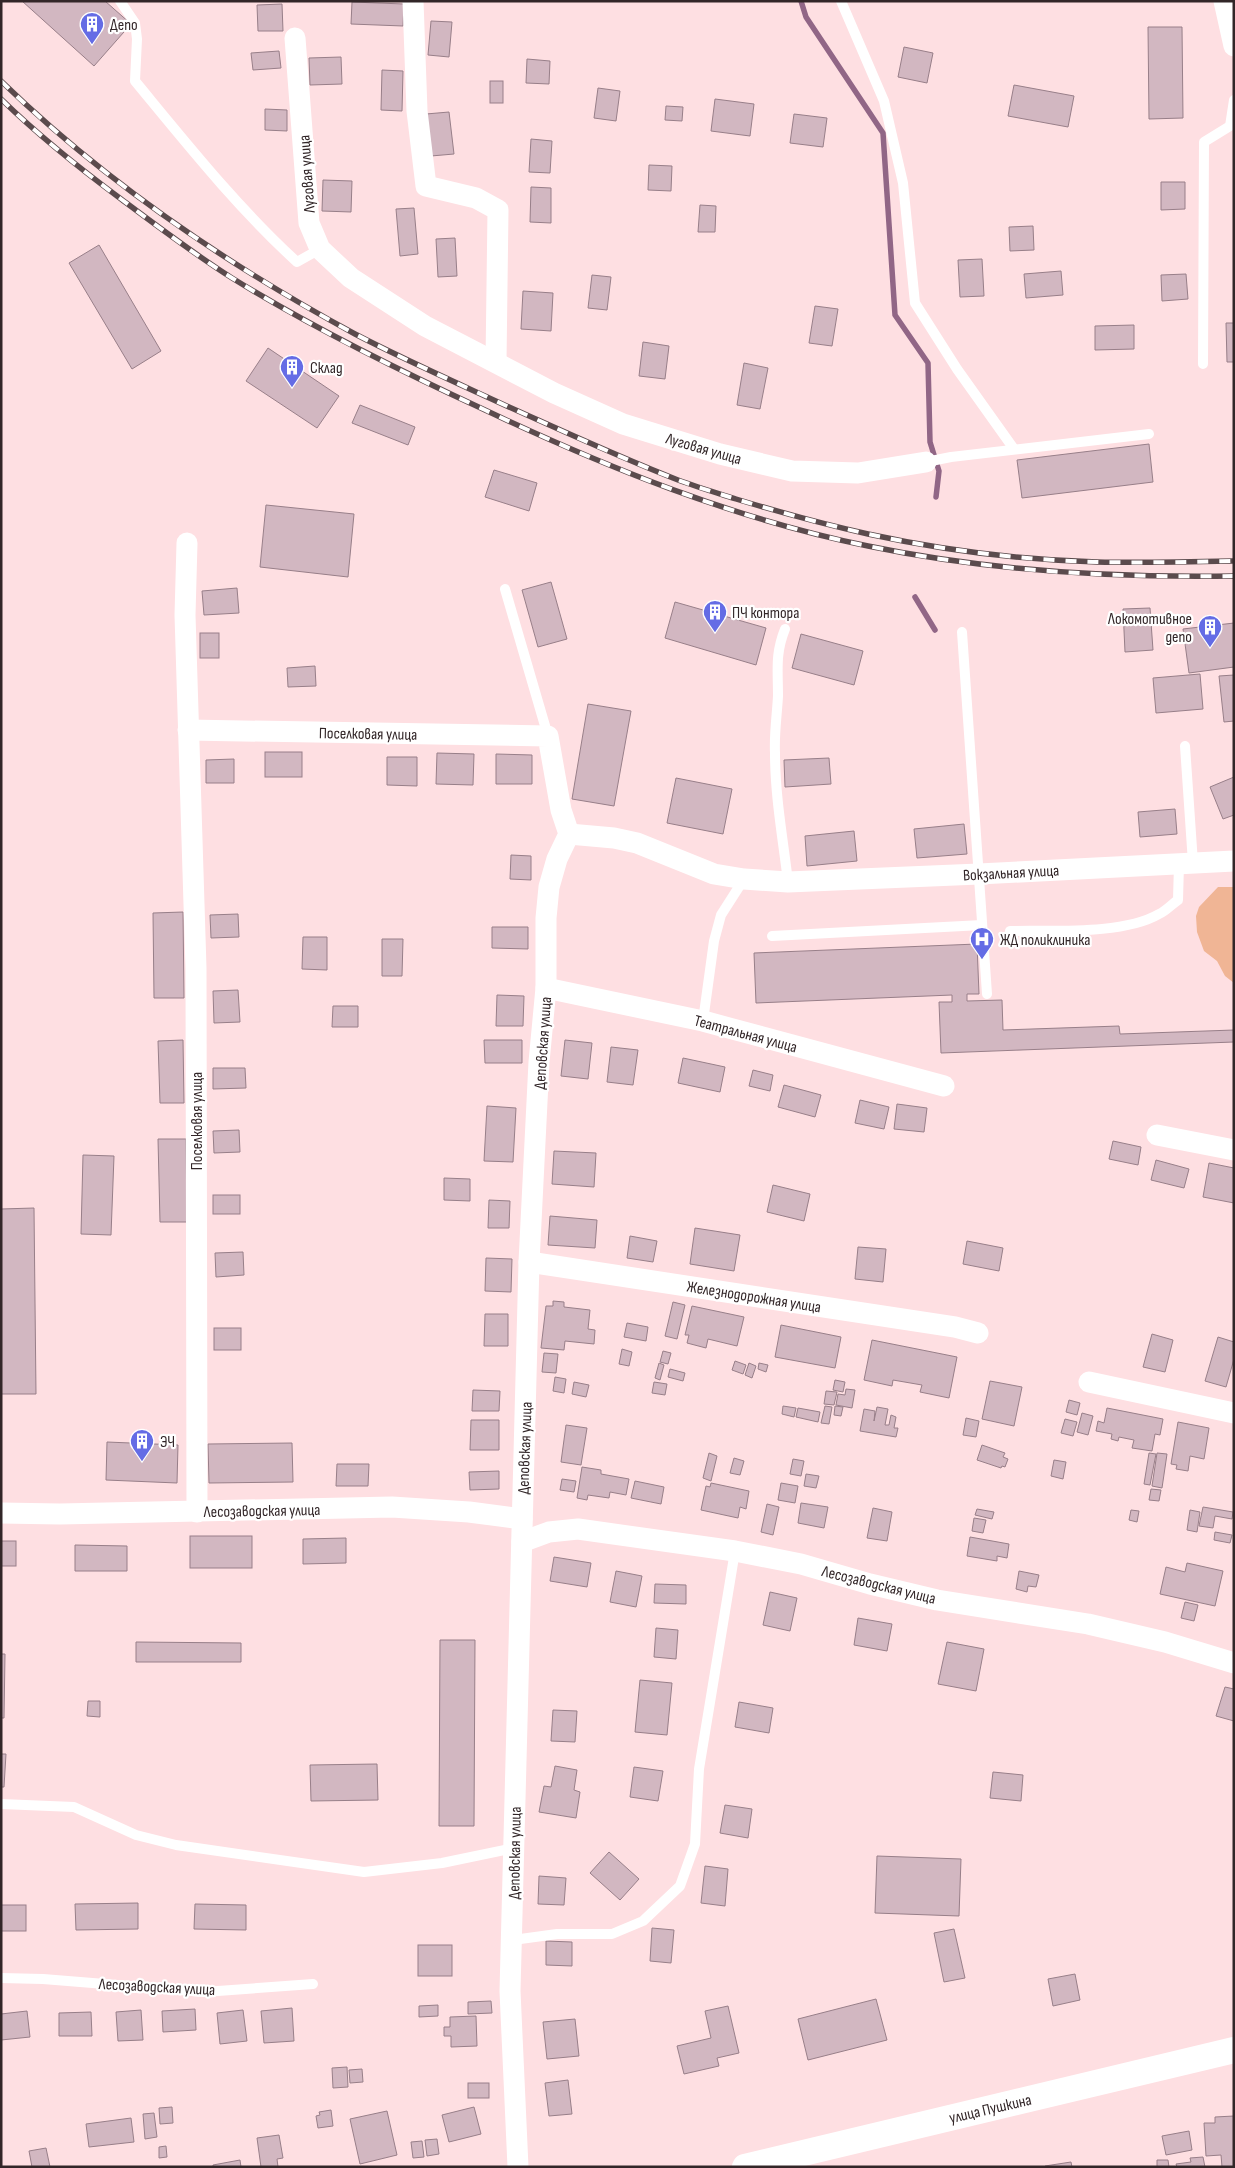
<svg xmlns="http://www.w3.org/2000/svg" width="1235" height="2168" font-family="'Sofia Sans Condensed',sans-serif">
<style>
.green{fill:#f0b595}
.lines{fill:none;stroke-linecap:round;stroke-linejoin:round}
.stream{stroke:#916686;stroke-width:5.5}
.building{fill:#d2b7c1;stroke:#987f89}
.service{stroke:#fff;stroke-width:10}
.minor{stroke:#fff;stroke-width:21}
.tertiary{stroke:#fff;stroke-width:26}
.rail-casing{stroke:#5b4b4d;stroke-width:5.5}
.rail{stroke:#fff;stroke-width:4;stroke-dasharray:11;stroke-linecap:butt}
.labels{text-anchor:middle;stroke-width:4.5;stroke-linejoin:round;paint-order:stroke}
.poi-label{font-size:16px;fill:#322628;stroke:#fff;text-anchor:start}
.street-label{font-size:16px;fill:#322628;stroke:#fff}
</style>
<rect width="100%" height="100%" fill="#fedfe2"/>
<!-- green -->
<path class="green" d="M1218 887H1234V983L1225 976 1217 961 1204 951 1197 932 1196 916 1199 907Z"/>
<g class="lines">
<!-- stream -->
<g class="stream">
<path d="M801 1 806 17 883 133 895 315 928 363 930 442 939 471 936 497"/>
<path d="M915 597 935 630"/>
</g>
</g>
<!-- building -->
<g class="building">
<path d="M22 1H105L131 24 94 66Z"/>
<path d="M352 2 404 4 403 26 351 24Z"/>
<path d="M282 4 283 31H258L257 5Z"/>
<path d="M431 21 452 22 449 57 428 55Z"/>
<path d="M1148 27H1182L1183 118 1149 119Z"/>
<path d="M904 47 933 53 927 83 898 77Z"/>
<path d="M279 51 281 68 253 70 251 53Z"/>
<path d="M341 57 342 84 310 85 309 58Z"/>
<path d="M527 59 550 61 549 84 526 83Z"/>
<path d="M382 70 403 71 402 111 381 110Z"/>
<rect x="490" y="81" width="13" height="22"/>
<path d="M1014 85 1074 96 1068 127 1008 116Z"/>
<path d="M598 88 620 91 616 121 594 118Z"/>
<path d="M715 99 754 104 750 136 711 131Z"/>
<path d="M666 106 683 107 682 121 665 120Z"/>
<path d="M265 109 287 110V131L265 130Z"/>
<path d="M449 112 454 154 431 156 426 114Z"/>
<path d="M794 114 827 118 823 147 790 143Z"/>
<path d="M531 139 552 141 550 173 529 172Z"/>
<path d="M649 165 672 166 671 191 648 190Z"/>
<path d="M323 180 352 181 351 212 322 211Z"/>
<path d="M1161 182H1185V209L1161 210Z"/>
<path d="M531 187 551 188V223L530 222Z"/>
<path d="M700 205 716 206 715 232H698Z"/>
<path d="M414 208 418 254 400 256 396 209Z"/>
<path d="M1033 226 1034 250 1010 251 1009 227Z"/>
<path d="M455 238 457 276 438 277 436 239Z"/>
<path d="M99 245 161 351 132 369 69 263Z"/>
<path d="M982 259 984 296 960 297 958 260Z"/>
<path d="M1061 271 1063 295 1026 298 1024 274Z"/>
<path d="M1186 274 1188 299 1162 301 1161 275Z"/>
<path d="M592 275 611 277 607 310 588 308Z"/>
<path d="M523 291 553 293 551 331 521 329Z"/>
<path d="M815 306 838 309 832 346 809 343Z"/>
<path d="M1226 323H1234V362H1227Z"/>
<path d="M1134 325V349L1095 350V326Z"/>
<path d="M643 342 669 346 665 379 639 376Z"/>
<path d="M268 348 339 396 317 428 246 381Z"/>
<path d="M744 363 768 368 760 409 737 405Z"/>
<path d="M360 405 415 427 408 445 352 423Z"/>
<path d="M1149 444 1153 482 1022 498 1017 460Z"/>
<path d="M494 470 537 483 529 511 485 497Z"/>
<path d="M266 505 354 514 348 577 260 567Z"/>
<path d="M551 582 567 639 538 647 522 590Z"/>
<path d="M237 588 239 613 204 615 202 591Z"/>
<path d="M675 602 766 628 756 665 665 638Z"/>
<path d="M1150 608 1153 650 1125 652 1123 609Z"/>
<path d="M1234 623V667L1189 673 1183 629Z"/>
<rect x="200" y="633" width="19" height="25"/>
<path d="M801 634 863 651 854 685 792 668Z"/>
<path d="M315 666 316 686 288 687 287 668Z"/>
<path d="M1200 674 1203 709 1156 713 1153 678Z"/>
<path d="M1234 675V721L1224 722 1219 676Z"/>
<path d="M588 704 631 711 614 806 572 799Z"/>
<rect x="265" y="752" width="37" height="25"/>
<path d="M437 753 474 754 473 785 436 784Z"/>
<path d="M496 754 532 755V784H496Z"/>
<path d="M387 757H417V786L387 785Z"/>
<path d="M829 758 831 784 785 787 784 760Z"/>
<path d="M234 759V783H206V760Z"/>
<path d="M1234 777V815L1223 819 1210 787Z"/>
<path d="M676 778 732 789 723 834 667 823Z"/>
<path d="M1175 809 1177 834 1140 837 1138 812Z"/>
<path d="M964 824 967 854 917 858 914 829Z"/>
<path d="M854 831 857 861 807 866 805 836Z"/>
<path d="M511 855 531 856V880L510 879Z"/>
<path d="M183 912 184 998H154L153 913Z"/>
<path d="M238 914 239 937 211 938 210 915Z"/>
<path d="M492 927H528V949L492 948Z"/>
<path d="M303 937H327V970L302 969Z"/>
<path d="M382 939H403L402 976H382Z"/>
<path d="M977 944 979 994H967V1001L1002 1000 1003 1030 1119 1026 1120 1034 1234 1030V1042L941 1053 939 1002H952V995L756 1003 754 953Z"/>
<path d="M238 990 240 1022 214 1023 213 991Z"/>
<path d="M497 995 524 996 523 1026H496Z"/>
<path d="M333 1006H358V1027H332Z"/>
<path d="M183 1040 184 1103H160L158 1041Z"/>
<path d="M484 1040H522V1063H485Z"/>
<path d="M565 1040 592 1043 588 1079 561 1076Z"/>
<path d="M611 1047 638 1050 633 1085 607 1082Z"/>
<path d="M683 1058 725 1067 720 1092 678 1083Z"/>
<path d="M213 1068H245L246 1088 213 1089Z"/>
<path d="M753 1070 773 1075 770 1091 749 1086Z"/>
<path d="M784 1085 821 1095 815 1117 778 1107Z"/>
<path d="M860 1100 889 1107 884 1129 855 1123Z"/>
<path d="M897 1104 927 1108 924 1132 894 1129Z"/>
<path d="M487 1106 516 1108 513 1162 484 1161Z"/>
<path d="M239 1130 240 1152 214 1153 213 1131Z"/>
<path d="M158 1139H186L187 1222H160Z"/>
<path d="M1113 1141 1141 1147 1138 1165 1109 1159Z"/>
<path d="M554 1151 596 1153 594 1187 552 1184Z"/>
<path d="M83 1155 114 1156 111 1235 81 1234Z"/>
<path d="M1156 1160 1189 1169 1184 1188 1151 1180Z"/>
<path d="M1209 1163 1234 1168V1203L1203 1197Z"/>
<path d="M444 1178 470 1179V1201L444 1200Z"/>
<path d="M773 1185 810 1194 804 1221 767 1212Z"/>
<rect x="213" y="1195" width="27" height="19"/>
<path d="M489 1200 510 1201 509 1228H488Z"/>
<path d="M34 1208 36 1394H1V1209Z"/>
<path d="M550 1216 597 1220 595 1248 548 1245Z"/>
<path d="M695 1228 740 1235 734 1271 690 1264Z"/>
<path d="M630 1236 657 1241 653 1262 627 1258Z"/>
<path d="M967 1241 1003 1248 999 1271 963 1264Z"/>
<path d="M858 1247 886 1249 883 1282 855 1279Z"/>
<path d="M243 1252 244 1275 216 1277 215 1253Z"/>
<path d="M486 1258 512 1259 511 1292 485 1291Z"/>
<path d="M553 1301 564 1302V1307L590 1310 588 1329 595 1330 594 1344 565 1341 564 1350 541 1348 546 1306H553Z"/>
<path d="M673 1302 685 1305 677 1339 665 1336Z"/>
<path d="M692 1306 744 1317 737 1346 708 1339 706 1348 687 1343 689 1335H685Z"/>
<path d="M485 1314H508V1346H484Z"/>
<path d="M627 1323 648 1327 646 1341 624 1337Z"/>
<path d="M781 1325 841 1337 835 1368 775 1357Z"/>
<rect x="214" y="1328" width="27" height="22"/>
<path d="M1152 1334 1173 1340 1165 1372 1143 1367Z"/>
<path d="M1218 1337 1234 1342V1359L1226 1387 1205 1381Z"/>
<path d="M872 1340 957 1357 949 1398 920 1392 922 1385 893 1380 892 1386 864 1380Z"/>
<path d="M622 1349 632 1352 629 1366 619 1364Z"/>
<path d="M663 1351 671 1353 668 1364 660 1362Z"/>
<path d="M544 1353 558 1354 556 1373 542 1372Z"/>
<path d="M735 1361 746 1365 743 1374 732 1370Z"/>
<path d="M659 1363 664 1365 660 1380 655 1378Z"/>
<path d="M749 1363 756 1366 752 1378 745 1375Z"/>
<path d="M759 1363 768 1365 766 1372 758 1369Z"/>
<path d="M670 1369 685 1373 683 1381 668 1377Z"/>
<path d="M555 1377 566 1379 564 1393 553 1391Z"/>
<path d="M835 1380 845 1382 843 1392 833 1390Z"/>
<path d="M990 1381 1022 1387 1014 1426 982 1419Z"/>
<path d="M574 1382 589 1385 586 1397 572 1394Z"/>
<path d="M654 1382 667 1384 665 1395 652 1393Z"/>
<path d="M846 1389 855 1390 852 1408 836 1405 838 1394 845 1395Z"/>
<path d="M473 1390 500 1391 499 1411H472Z"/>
<path d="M826 1391 837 1392 834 1405 824 1404Z"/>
<path d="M1069 1400 1080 1403 1077 1415 1066 1412Z"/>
<path d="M783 1406 796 1408 794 1417 782 1414Z"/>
<path d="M825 1406 832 1407 829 1424 821 1423Z"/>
<path d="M835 1406 843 1407 841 1416 834 1415Z"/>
<path d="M877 1407 888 1409 885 1425H889L891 1415 896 1417 894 1428H898L896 1437 860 1431 864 1409 875 1411 874 1421Z"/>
<path d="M798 1408 820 1412 818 1422 796 1417Z"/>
<path d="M1107 1408 1163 1419 1160 1435 1155 1434 1152 1451 1132 1448 1134 1440 1119 1437 1118 1441 1111 1439 1112 1434 1096 1431 1098 1421 1104 1423Z"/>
<path d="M1082 1413 1093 1416 1088 1435 1077 1432Z"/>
<path d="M966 1418 979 1421 976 1437 963 1435Z"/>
<path d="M1065 1419 1077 1422 1073 1436 1061 1433Z"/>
<path d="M471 1420H499V1450H470Z"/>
<path d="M1178 1422 1209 1428 1204 1459 1190 1456 1188 1471 1176 1469 1177 1465 1171 1464Z"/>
<path d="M566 1425 587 1428 581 1465 561 1462Z"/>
<path d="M107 1442 178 1445 177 1483 106 1480Z"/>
<path d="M292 1443 293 1482 209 1483 208 1444Z"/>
<path d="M982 1445 1005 1453 1003 1457 1008 1459 1005 1467 1002 1466 1001 1468 977 1460Z"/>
<path d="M709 1453 717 1456 711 1481 703 1478Z"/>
<path d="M1149 1453 1156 1454 1150 1485 1144 1484Z"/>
<path d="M1157 1453 1167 1454 1162 1488 1152 1486Z"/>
<path d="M734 1458 744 1461 740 1475 730 1473Z"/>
<path d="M793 1459 804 1461 801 1476 790 1474Z"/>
<path d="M1054 1460 1066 1462 1063 1479 1051 1476Z"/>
<path d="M337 1464H369L368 1486H336Z"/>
<path d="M582 1467 601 1470V1474L629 1479 626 1495 610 1492 609 1498 588 1495 587 1500 577 1498Z"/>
<path d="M499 1471V1489L470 1490 469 1472Z"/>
<path d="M806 1474 819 1476 816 1488 804 1486Z"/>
<path d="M562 1479 576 1481 574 1492 560 1490Z"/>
<path d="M635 1481 664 1487 661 1504 631 1498Z"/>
<path d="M711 1483 749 1491 746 1509 740 1507 738 1518 701 1510 706 1486 710 1487Z"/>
<path d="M781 1483 798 1486 795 1503 778 1500Z"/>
<path d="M1151 1489 1161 1490 1159 1501 1149 1500Z"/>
<path d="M801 1503 828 1507 824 1528 798 1523Z"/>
<path d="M767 1504 779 1507 773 1535 761 1532Z"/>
<path d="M1203 1507 1233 1512 1232 1519 1215 1516 1213 1528 1199 1526Z"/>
<path d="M873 1508 892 1512 887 1541 867 1538Z"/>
<path d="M977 1509 994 1512 992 1519 975 1515Z"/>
<path d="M1131 1510 1139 1511 1137 1522 1129 1520Z"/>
<path d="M1190 1510 1200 1512 1197 1532 1187 1530Z"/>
<path d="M974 1518 986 1520 983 1533 972 1531Z"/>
<path d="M1215 1532 1232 1535 1230 1543 1214 1540Z"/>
<rect x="190" y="1536" width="62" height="32"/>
<path d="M970 1537 1009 1544 1007 1558 997 1556V1561L967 1556Z"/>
<path d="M346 1538V1563L303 1564V1539Z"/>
<rect x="1" y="1541" width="15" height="25"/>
<path d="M75 1545 127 1546V1571H75Z"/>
<path d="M554 1557 591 1563 587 1587 550 1581Z"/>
<path d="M1187 1563 1223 1571 1215 1606 1160 1594 1166 1567 1185 1572Z"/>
<path d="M616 1571 642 1576 636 1607 610 1602Z"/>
<path d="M1019 1571 1039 1575 1036 1587 1028 1586 1027 1592 1016 1589Z"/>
<path d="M655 1584 686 1585V1604L654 1603Z"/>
<path d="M770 1592 797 1598 790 1631 763 1625Z"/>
<path d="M1185 1602 1198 1605 1194 1621 1181 1618Z"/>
<path d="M858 1618 892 1624 887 1651 854 1645Z"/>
<path d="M656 1628 678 1630 676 1659 654 1657Z"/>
<path d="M440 1640H475L474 1826H439Z"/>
<path d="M136 1642 241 1643V1662H136Z"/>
<path d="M947 1642 984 1649 976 1691 938 1684Z"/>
<path d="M1 1654H5L4 1718H1Z"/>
<path d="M640 1680 672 1683 667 1735 635 1732Z"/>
<path d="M1225 1687 1234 1689V1721L1216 1716Z"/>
<path d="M88 1701H100V1717L87 1716Z"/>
<path d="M739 1702 773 1708 769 1733 735 1727Z"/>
<path d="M553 1710 577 1711 575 1742 551 1741Z"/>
<path d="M1 1754H6L4 1787H1Z"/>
<path d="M377 1764 378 1800 311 1801 310 1765Z"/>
<path d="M555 1766 577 1770 574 1790 580 1792 576 1818 539 1812 544 1786 551 1787Z"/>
<path d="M634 1767 663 1771 658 1801 630 1797Z"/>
<path d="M993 1772 1023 1775 1021 1801 990 1798Z"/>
<path d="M725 1805 752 1809 748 1838 720 1833Z"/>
<path d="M609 1852 639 1879 620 1900 590 1873Z"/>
<path d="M877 1856 961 1859 959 1916 875 1913Z"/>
<path d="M705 1866 728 1869 725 1906 701 1903Z"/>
<path d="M539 1876 566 1878 564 1905 538 1904Z"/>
<path d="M138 1903V1929L76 1930 75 1904Z"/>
<path d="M195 1904 246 1905V1930L194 1929Z"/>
<rect x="1" y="1905" width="25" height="26"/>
<path d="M652 1928 674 1930 671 1963 650 1961Z"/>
<path d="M954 1929 965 1978 944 1982 934 1933Z"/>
<path d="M546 1941 572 1942V1966L546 1965Z"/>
<rect x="418" y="1945" width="34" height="31"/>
<path d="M1075 1974 1080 2000 1053 2006 1048 1979Z"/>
<path d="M876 1999 887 2040 808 2060 798 2019Z"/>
<path d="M491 2001 492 2013 468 2014V2002Z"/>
<path d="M438 2005V2016L419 2017V2006Z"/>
<path d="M728 2006 739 2053 717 2058 719 2066 684 2074 677 2046 711 2038 705 2011Z"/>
<path d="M292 2008 294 2041 264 2043 261 2011Z"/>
<path d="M195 2009 196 2030 163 2032 162 2011Z"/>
<path d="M141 2010 143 2040 118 2041 116 2012Z"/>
<path d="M243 2010 247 2041 220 2044 217 2013Z"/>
<path d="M27 2011 30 2037 1 2040V2014Z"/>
<path d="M91 2012 92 2036H59V2013Z"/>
<path d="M476 2016 477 2046 451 2047V2036H444V2027H450V2017Z"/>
<path d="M575 2019 579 2056 547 2059 543 2022Z"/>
<path d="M347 2067 348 2087 333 2088 332 2068Z"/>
<path d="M362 2069 363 2082 350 2083 349 2070Z"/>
<path d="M568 2080 572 2114 549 2116 545 2083Z"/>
<rect x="468" y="2083" width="21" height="15"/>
<path d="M172 2107 173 2123 160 2124 159 2108Z"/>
<path d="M474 2107 481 2134 449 2142 442 2115Z"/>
<path d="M331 2110 333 2126 318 2128 316 2116 320 2115 319 2112Z"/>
<path d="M387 2111 397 2155 360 2164 350 2119Z"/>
<path d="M154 2113 157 2137 145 2139 143 2114Z"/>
<path d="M1234 2116V2167H1222L1221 2155 1206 2156 1204 2123H1215V2117Z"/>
<path d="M131 2118 134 2142 89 2147 86 2124Z"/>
<path d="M1189 2131 1192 2150 1166 2155 1162 2136Z"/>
<path d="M279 2135 283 2158 277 2159 278 2167H261L257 2138Z"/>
<path d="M437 2139 439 2154 427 2156 425 2140Z"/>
<path d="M422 2141 424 2157 413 2158 411 2142Z"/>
<path d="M166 2146 167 2157 159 2158V2147Z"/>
<path d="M46 2148 50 2167H32L29 2151Z"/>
<path d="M1203 2157 1205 2167H1177L1176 2164 1191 2162 1190 2158Z"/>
<path d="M240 2160 241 2167H213V2165Z"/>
<path d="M1157 2160H1168L1169 2167H1157Z"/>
<path d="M1071 2162 1072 2167H1045V2166Z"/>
</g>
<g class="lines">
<!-- service -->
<g class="service">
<path d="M120 1 135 23 137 39 135 81C187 144 237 207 297 262L320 249"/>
<path d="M841 1 884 101 903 183 915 303 957 369 1014 449"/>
<path d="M1203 364 1204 142 1230 126 1234 100"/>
<path d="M926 462 951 457 1149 434"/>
<path d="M505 589 548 736"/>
<path d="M785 629C775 654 778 670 778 696 777 715 774 734 775 753 775 796 783 839 788 882"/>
<path d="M962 632 987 994"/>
<path d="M1185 746 1193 863"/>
<path d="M1010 931C1053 930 1123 935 1159 914 1166 911 1172 904 1178 900L1179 864"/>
<path d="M772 936 982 925"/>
<path d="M703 1021 714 941 721 915 744 879"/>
<path d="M1 1804 74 1807 136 1835 176 1845 364 1872 442 1863 514 1848"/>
<path d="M513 1940 557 1934H612L643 1921 680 1886 695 1844 699 1769 735 1551"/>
<path d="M1 1978 43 1979 204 1992 313 1984"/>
</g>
<!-- minor -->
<g class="minor">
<path d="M413 1 417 111 426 186 476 198 498 210 496 362"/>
<path d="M1224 1 1234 46"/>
<path d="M295 38 309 223 320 249 351 278 425 326 554 393 623 424 720 454 792 471 858 473 926 462"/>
<path d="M187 543 185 615 196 968 197 1512"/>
<path d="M188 730 548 736 561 810 569 834 557 859 549 887 546 918V988L539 1062 529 1262 510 1991 518 2167"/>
<path d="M569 834 614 838 637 843 714 874 744 879 788 882 979 874 1234 861"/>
<path d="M546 988 703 1021 944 1086"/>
<path d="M1157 1135 1234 1150"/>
<path d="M529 1262 955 1327 978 1333"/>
<path d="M1089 1382 1234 1413"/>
<path d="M1 1513 60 1514 392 1507 469 1512 522 1519"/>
<path d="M522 1542 549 1532 578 1529 735 1551 801 1564 870 1584 937 1600 1088 1624 1165 1642 1234 1663"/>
</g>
<!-- tertiary -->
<path class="tertiary" d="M745 2167 1234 2050"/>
<!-- rail casing -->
<g class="rail-casing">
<g id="rail">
<path d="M1 81C105 182 228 265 355 334 405 360 457 383 509 407 565 432 621 458 678 480 697 487 717 493 736 499 779 512 823 524 868 534 942 550 1021 560 1097 562 1143 563 1188 562 1234 561"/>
<path d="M1 99C38 135 79 168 121 199 157 226 194 254 232 278 313 328 398 370 485 410 608 468 735 519 868 546 989 571 1111 578 1234 576"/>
</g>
</g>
<!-- rail -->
<use href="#rail" class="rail"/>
</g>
<!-- icons -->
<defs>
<g id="building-pin" transform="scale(1.25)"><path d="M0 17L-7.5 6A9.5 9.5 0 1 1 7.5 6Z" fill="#646ce5" stroke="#fff"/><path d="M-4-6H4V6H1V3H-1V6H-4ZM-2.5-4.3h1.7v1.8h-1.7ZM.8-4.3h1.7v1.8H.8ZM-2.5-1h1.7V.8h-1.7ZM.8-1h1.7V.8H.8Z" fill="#fff"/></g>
<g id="hospital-pin" transform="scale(1.25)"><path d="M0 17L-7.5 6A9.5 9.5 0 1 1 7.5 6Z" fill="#646ce5" stroke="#fff"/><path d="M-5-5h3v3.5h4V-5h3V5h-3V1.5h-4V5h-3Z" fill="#fff"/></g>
</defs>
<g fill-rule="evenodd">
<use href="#building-pin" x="92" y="24"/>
<use href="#building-pin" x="292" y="367"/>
<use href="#building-pin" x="715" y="612"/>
<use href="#building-pin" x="1210" y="627"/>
<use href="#hospital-pin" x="982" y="939"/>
<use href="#building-pin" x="142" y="1441"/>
</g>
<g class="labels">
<!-- poi labels -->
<g class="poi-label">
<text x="110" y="30">Депо</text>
<text x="310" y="373">Склад</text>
<text x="732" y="618">ПЧ контора</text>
<text x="1192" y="624" text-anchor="end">Локомотивное<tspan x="1192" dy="18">депо</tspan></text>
<text x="1000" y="945">ЖД поликлиника</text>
<text x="160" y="1447">ЭЧ</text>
</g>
<!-- street labels -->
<g class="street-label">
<text transform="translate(306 174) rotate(-94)" y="6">Луговая улица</text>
<text transform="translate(704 448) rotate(16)" y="6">Луговая улица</text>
<text transform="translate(368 733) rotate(1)" y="6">Поселковая улица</text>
<text transform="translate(1011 872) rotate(-3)" y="6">Вокзальная улица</text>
<text transform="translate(746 1033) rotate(15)" y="6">Театральная улица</text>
<text transform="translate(542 1043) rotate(-86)" y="6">Деповская улица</text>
<text transform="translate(196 1121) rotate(-90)" y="6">Поселковая улица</text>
<text transform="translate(754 1296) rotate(9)" y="6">Железнодорожная улица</text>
<text transform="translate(524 1448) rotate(-88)" y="6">Деповская улица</text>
<text transform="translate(262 1510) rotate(-1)" y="6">Лесозаводская улица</text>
<text transform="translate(879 1584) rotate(14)" y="6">Лесозаводская улица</text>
<text transform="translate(514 1853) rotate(-89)" y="6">Деповская улица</text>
<text transform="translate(157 1986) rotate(3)" y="6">Лесозаводская улица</text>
<text transform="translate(990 2108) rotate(-13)" y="6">улица Пушкина</text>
</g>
</g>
<!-- border -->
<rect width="1235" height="2168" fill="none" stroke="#322628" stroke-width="5"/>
</svg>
